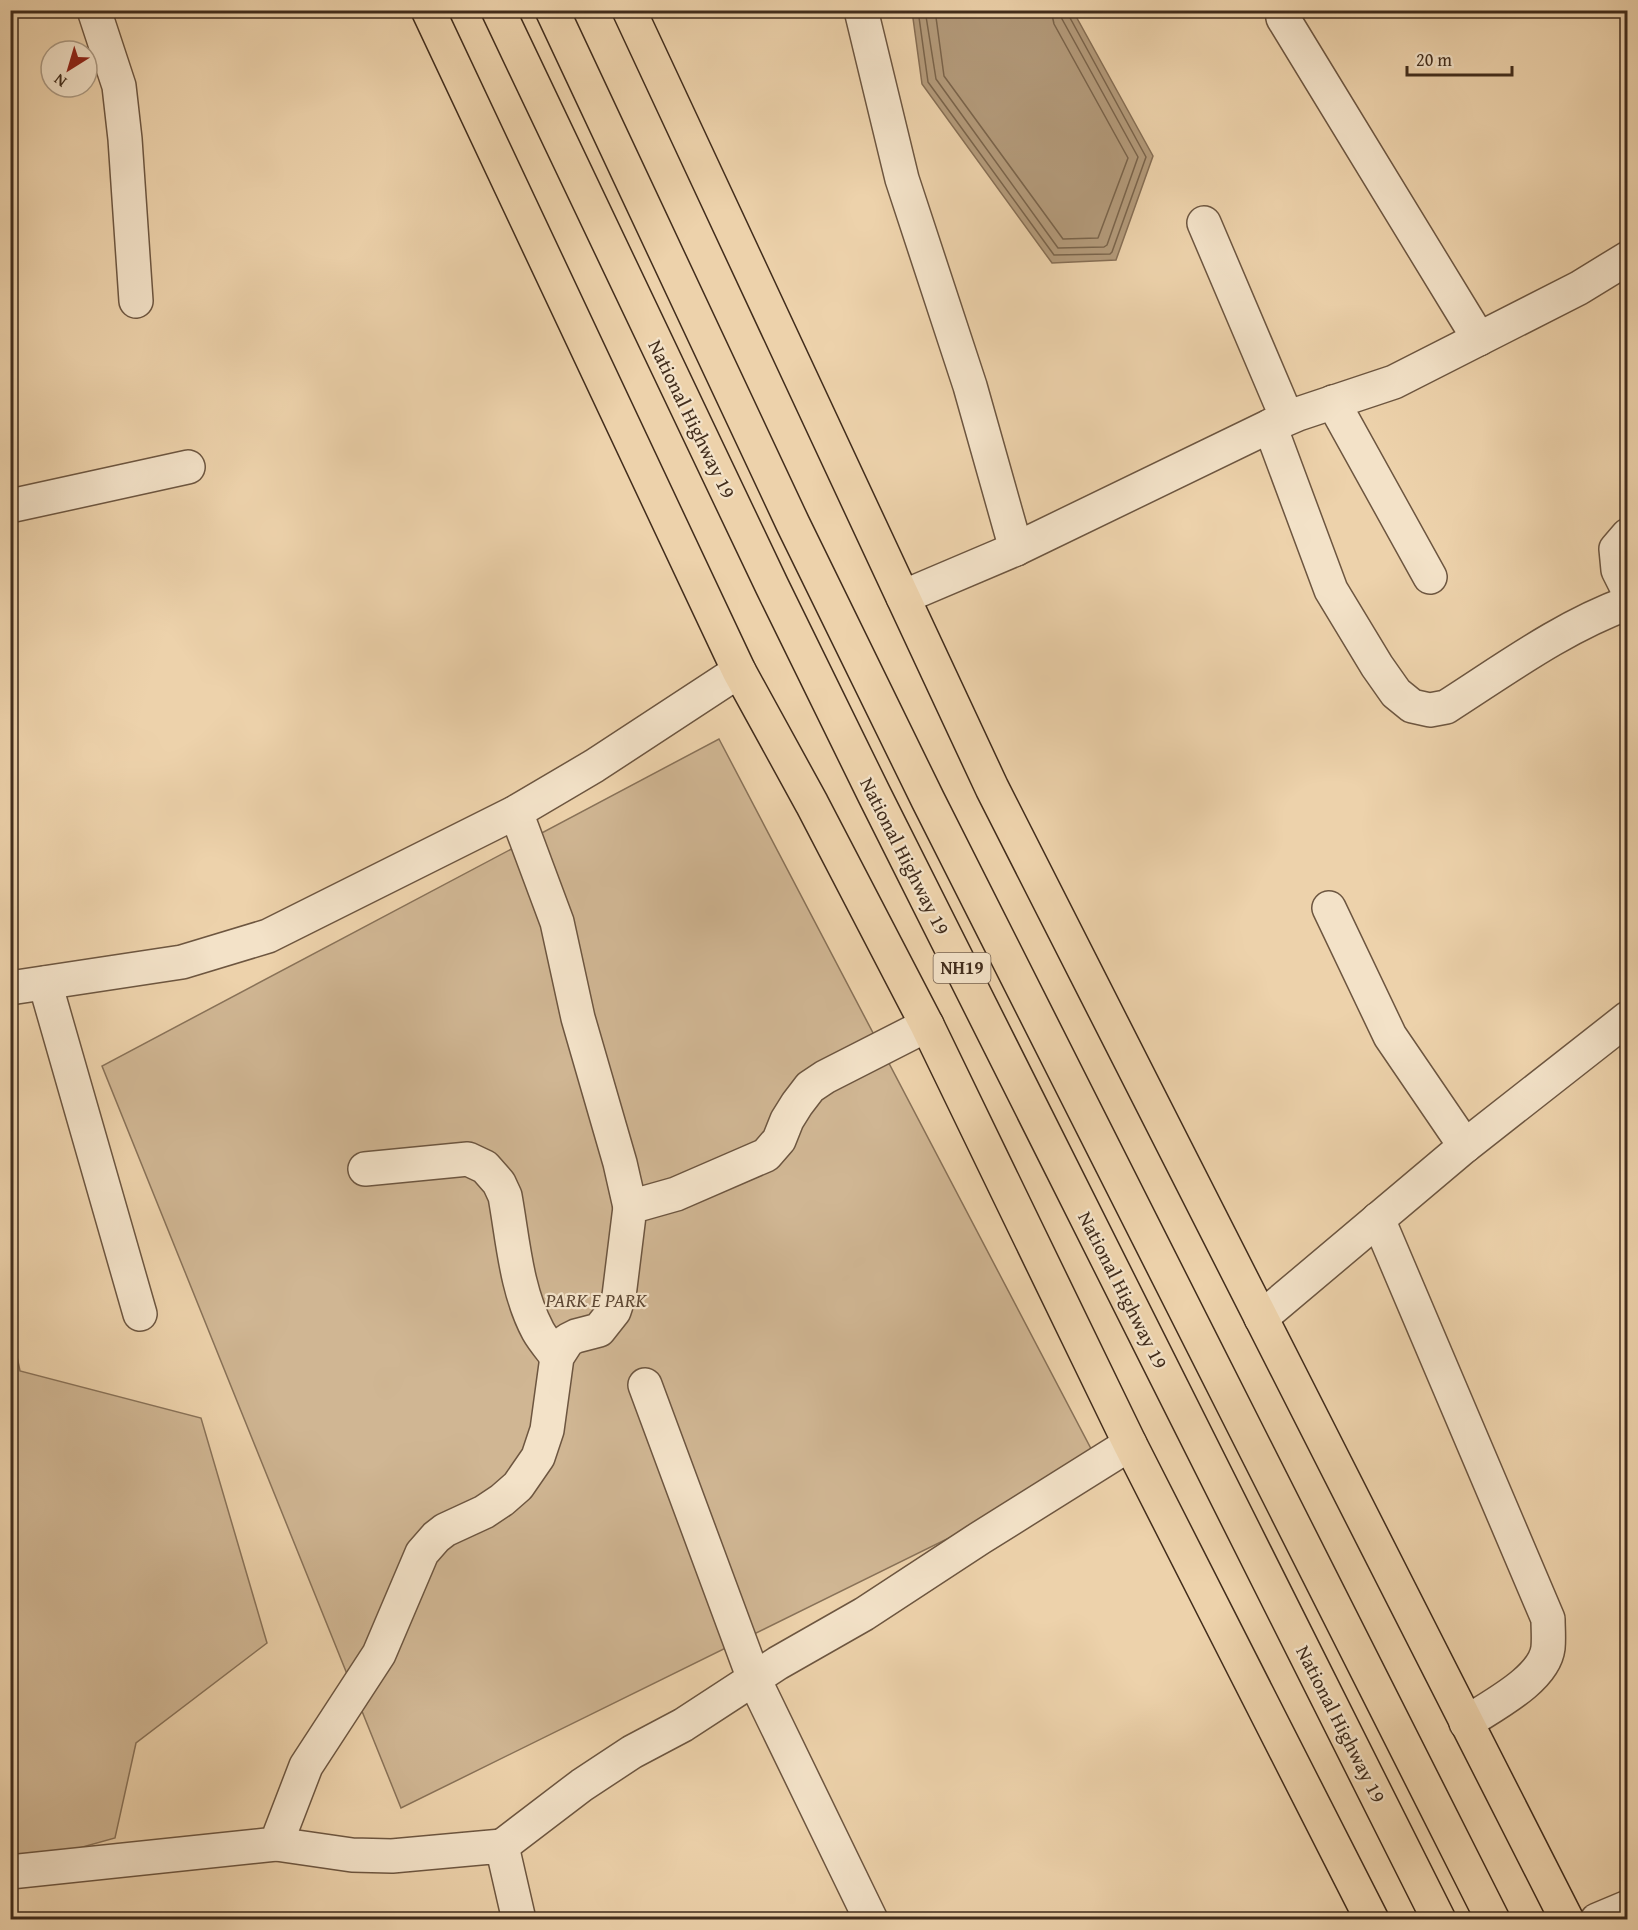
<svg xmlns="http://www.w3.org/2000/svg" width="1638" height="1930" font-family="'Gentium Book Plus',serif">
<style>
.green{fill:#d0b693;stroke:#897258;stroke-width:1.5}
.water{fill:#b39a7a;stroke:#866e54;stroke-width:1.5}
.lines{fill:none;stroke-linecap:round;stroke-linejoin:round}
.shore{stroke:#7a644b;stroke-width:1.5}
.minor-casing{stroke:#6d5640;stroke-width:36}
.major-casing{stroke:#422d1c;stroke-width:36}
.highway-casing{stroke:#422d1c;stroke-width:36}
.minor{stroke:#f3e2c8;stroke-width:33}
.major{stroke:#edd2ab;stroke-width:33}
.highway{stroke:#edd2ab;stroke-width:33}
.labels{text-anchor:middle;stroke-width:4.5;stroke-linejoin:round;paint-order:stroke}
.shield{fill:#f3e2c8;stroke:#776350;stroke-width:1.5}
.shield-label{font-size:18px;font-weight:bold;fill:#422d1c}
.street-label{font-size:20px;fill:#422d1c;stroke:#f3e2c8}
.park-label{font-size:20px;font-style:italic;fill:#5e4834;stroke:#f3e2c8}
</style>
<rect width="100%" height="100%" fill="#edd2ab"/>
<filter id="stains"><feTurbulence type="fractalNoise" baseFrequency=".00333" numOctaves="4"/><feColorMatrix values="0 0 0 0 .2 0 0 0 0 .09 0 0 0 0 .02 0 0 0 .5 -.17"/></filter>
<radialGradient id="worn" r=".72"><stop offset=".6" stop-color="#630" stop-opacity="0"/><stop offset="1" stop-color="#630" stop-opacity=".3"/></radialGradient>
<!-- green -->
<g class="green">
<path d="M719 739 1099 1464 401 1808 102 1066Z"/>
<path d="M10 1323 20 1371 201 1418 267 1643 136 1743 115 1838 11 1867Z"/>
</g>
<!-- water -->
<path class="water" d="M912 11H1073L1153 156 1116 260 1052 263 922 84Z"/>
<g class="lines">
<!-- shore -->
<g class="shore">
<path d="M918 10 928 82 1054 255 1110 254 1112 252 1146 157 1069 16 1068 10"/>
<path d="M925 10 936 79 1058 248 1104 247 1107 245 1138 157 1062 19 1060 10"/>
<path d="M935 10 944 76 1063 239 1098 238 1128 158 1054 24 1051 10"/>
</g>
<!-- minor casing -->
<g class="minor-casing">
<g id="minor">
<path d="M94 10 119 86 125 139 136 301"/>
<path d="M861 10 902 179 970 386 1016 549"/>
<path d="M1282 10 1283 18 1479 339"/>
<path d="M1204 223 1287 418"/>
<path d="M1333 402 1430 577"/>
<path d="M1270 426 1331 590 1377 666 1396 693 1412 706 1430 710 1446 707C1504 670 1562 627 1628 603"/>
<path d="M10 506 188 467"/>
<path d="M1628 535 1616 549 1618 570 1628 590"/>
<path d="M903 597 1016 549 1270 426 1298 414 1394 382 1579 288 1628 258"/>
<path d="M516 812 557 922 578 1018 620 1163 630 1207"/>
<path d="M1329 908 1390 1036 1465 1146"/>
<path d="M45 983 140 1314"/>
<path d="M10 988 182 962 268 936 516 812 594 766 739 671"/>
<path d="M365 1169 468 1159 485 1167 499 1183 505 1196C513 1240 516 1290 538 1331 543 1340 551 1349 557 1357"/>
<path d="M1378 1219 1548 1619C1548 1628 1549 1638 1548 1648 1544 1680 1491 1706 1466 1723"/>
<path d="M1261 1318 1465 1146 1628 1018"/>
<path d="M645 1385 754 1679 871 1920"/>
<path d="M276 1844 352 1855 392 1856 502 1846 519 1920"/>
<path d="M502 1846 582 1785 632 1752 683 1725 778 1663 864 1614 980 1538 1130 1444"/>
<path d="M10 1872 276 1844 306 1766 379 1654 422 1553 436 1537 445 1530 484 1512 502 1500 518 1486 538 1457 547 1430 557 1357 568 1340 576 1336 599 1330 614 1311 619 1296 630 1207 676 1194 766 1155 779 1140 787 1120 797 1104 810 1087 825 1077 927 1025"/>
<path d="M1597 1920 1628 1907"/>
</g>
</g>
<!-- major casing -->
<g class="major-casing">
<g id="major">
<path d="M428 10 739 671 812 804 927 1025 1130 1444 1372 1920"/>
<path d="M629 10 992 788 1567 1920"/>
</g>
</g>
<!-- highway casing -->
<g class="highway-casing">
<g id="highway">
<path d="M498 10 772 586 874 794 1439 1920"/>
<path d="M552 10 793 524 928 800 1493 1920"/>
</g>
</g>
<!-- minor -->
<use href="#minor" class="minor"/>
<!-- major -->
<use href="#major" class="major"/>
<!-- highway -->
<use href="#highway" class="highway"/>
</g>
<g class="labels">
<!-- shield labels -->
<rect class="shield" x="933.5" y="953" width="57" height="30" rx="4.5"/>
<g class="shield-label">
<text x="962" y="974">NH19</text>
</g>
<!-- street labels -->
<g class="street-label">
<text transform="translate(692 419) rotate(64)" y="7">National Highway 19</text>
<text transform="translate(905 856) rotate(63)" y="7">National Highway 19</text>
<text transform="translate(1123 1290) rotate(63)" y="7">National Highway 19</text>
<text transform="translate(1341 1724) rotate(63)" y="7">National Highway 19</text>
</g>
<!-- park labels -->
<g class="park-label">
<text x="596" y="1307">PARK E PARK</text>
</g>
</g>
<!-- margin -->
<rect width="1638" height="1930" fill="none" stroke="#edd2ab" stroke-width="36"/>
<rect x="12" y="12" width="1614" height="1906" fill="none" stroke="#422d1c" stroke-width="3"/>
<rect x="18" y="18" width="1602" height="1894" fill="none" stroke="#422d1c" stroke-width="1.5"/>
<!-- north arrow -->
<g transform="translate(69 69) rotate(217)"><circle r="28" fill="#f3e2c8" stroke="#ac9a83" stroke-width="1.5"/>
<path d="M0-4.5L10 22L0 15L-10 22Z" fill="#8f2418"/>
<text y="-9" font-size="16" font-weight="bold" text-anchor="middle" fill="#422d1c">N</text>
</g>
<!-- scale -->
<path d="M1407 66v9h105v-9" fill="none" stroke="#422d1c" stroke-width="3"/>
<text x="1416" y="66" font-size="18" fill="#422d1c" stroke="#f3e2c8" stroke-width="4.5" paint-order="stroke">20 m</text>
<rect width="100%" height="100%" filter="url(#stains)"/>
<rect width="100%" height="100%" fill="url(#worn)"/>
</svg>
